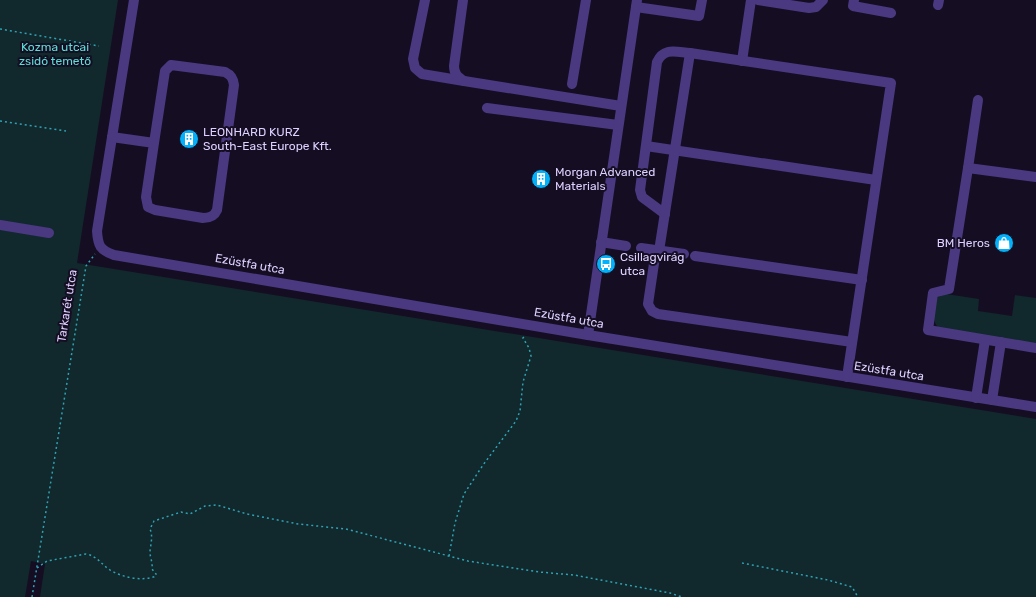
<svg xmlns="http://www.w3.org/2000/svg" width="1036" height="597" font-family="Rubik,sans-serif">
<style>
.green{fill:#11282d}
.lines{fill:none;stroke-linecap:round;stroke-linejoin:round}
.path{stroke:#2fa2b3;stroke-width:1.5;stroke-dasharray:2 3;stroke-linecap:butt}
.minor{stroke:#4a3981;stroke-width:10}
.labels{text-anchor:middle;stroke-width:4;stroke-linejoin:round;paint-order:stroke}
.park-label{font-size:12px;fill:#5cded7;stroke:#150e23}
.poi-label{font-size:12px;fill:#ded0ff;stroke:#150e23;text-anchor:start}
.street-label{font-size:12px;fill:#ded0ff;stroke:#150e23}
</style>
<rect width="100%" height="100%" fill="#150e23"/>
<!-- green -->
<g class="green">
<path d="M0 0H118L77 263 1036 419V597H40L45 564 31 561 25 597H0Z"/>
<path d="M946 294 979 299 978 311 1012 316 1015 295 1036 298V345L941 330C930 322 934 310 936 298Z"/>
</g>
<g class="lines">
<!-- path -->
<g class="path">
<path d="M0 29 99 46"/>
<path d="M0 121 66 131"/>
<path d="M449 556 455 523 464 494 483 465 516 421 520 411 523 382 531 356 529 348 523 338 525 335"/>
<path d="M742 563 828 580 852 587 858 597"/>
<path d="M37 568 47 561 86 554C97 556 101 564 110 570 121 577 143 582 156 576V574L152 569C153 562 149 554 150 551 151 543 153 536 150 529L154 521 181 512 190 514 205 506 217 505 247 514 298 524 346 529 468 561 539 572 574 575 670 593 682 597"/>
<path d="M32 597 86 266 95 254"/>
</g>
<!-- minor -->
<g class="minor">
<path d="M134 0 97 231C98 246 100 250 114 255L588 335 1036 407"/>
<path d="M425 0 413 59 415 68 422 74 464 81"/>
<path d="M463 0 454 66C454 74 458 77 464 81L621 106"/>
<path d="M758 0 809 8 816 7 823 0"/>
<path d="M854 0 853 6 891 13"/>
<path d="M938 5 939 0"/>
<path d="M636 7 699 16 702 0"/>
<path d="M742 61 751 0"/>
<path d="M572 84 586 0"/>
<path d="M487 108 618 125"/>
<path d="M112 137 154 143 165 71 171 65 225 72C231 75 233 78 234 85L217 210C214 217 209 218 203 218L155 210 148 207 146 197 154 143"/>
<path d="M646 146 876 180"/>
<path d="M968 168 978 100"/>
<path d="M1036 177 968 168 949 289 933 293 928 330 1036 348"/>
<path d="M665 214 642 197 640 190 657 62C664 47 676 52 690 53"/>
<path d="M0 225 49 233"/>
<path d="M601 242 626 246"/>
<path d="M641 248 684 254"/>
<path d="M656 250 648 304 652 311 658 314 852 342"/>
<path d="M659 251 690 53 891 83 847 377"/>
<path d="M695 256 862 280"/>
<path d="M588 335 637 0"/>
<path d="M976 398 985 340"/>
<path d="M992 400 1001 342"/>
</g>
</g>
<!-- icons -->
<defs>
<g id="building-disc" transform="scale(1)"><circle r="9.5" fill="#02b1f9" stroke="#150e23"/><path d="M-4-6H4V6H1V3H-1V6H-4ZM-2.5-4.3h1.7v1.8h-1.7ZM.8-4.3h1.7v1.8H.8ZM-2.5-1h1.7V.8h-1.7ZM.8-1h1.7V.8H.8Z" fill="#fff"/></g>
<g id="shop-disc" transform="scale(1)"><circle r="9.5" fill="#02b1f9" stroke="#150e23"/><path d="M-5-2.5h2.3a2.7 3.5 0 0 1 5.4 0H5L5.5 6h-11ZM-1.5-2.5h3a1.5 2.3 0 0 0-3 0Z" fill="#fff"/></g>
<g id="bus-disc" transform="scale(1)"><circle r="9.5" fill="#02b1f9" stroke="#150e23"/><path d="M-5-6H5V4H4V6H2V4H-2V6H-4V4H-5ZM-3.5-4V0h7V-4ZM-3.5 1.2v1.5H-2V1.2ZM2 1.2v1.5H3.5V1.2Z" fill="#fff"/></g>
</defs>
<g fill-rule="evenodd">
<use href="#building-disc" x="189" y="139"/>
<use href="#building-disc" x="541" y="179"/>
<use href="#shop-disc" x="1004" y="243"/>
<use href="#bus-disc" x="606" y="264"/>
</g>
<g class="labels">
<!-- park labels -->
<g class="park-label">
<text x="55" y="51">Kozma utcai<tspan x="55" dy="14">zsidó temető</tspan></text>
</g>
<!-- poi labels -->
<g class="poi-label">
<text x="203" y="136">LEONHARD KURZ<tspan x="203" dy="14">South-East Europe Kft.</tspan></text>
<text x="555" y="176">Morgan Advanced<tspan x="555" dy="14">Materials</tspan></text>
<text x="990" y="247" text-anchor="end">BM Heros</text>
<text x="620" y="261">Csillagvirág<tspan x="620" dy="14">utca</tspan></text>
</g>
<!-- street labels -->
<g class="street-label">
<text transform="translate(250 264) rotate(10)" y="4">Ezüstfa utca</text>
<text transform="translate(67 306) rotate(-81)" y="4">Tarkarét utca</text>
<text transform="translate(569 318) rotate(10)" y="4">Ezüstfa utca</text>
<text transform="translate(889 371) rotate(9)" y="4">Ezüstfa utca</text>
</g>
</g>
</svg>
